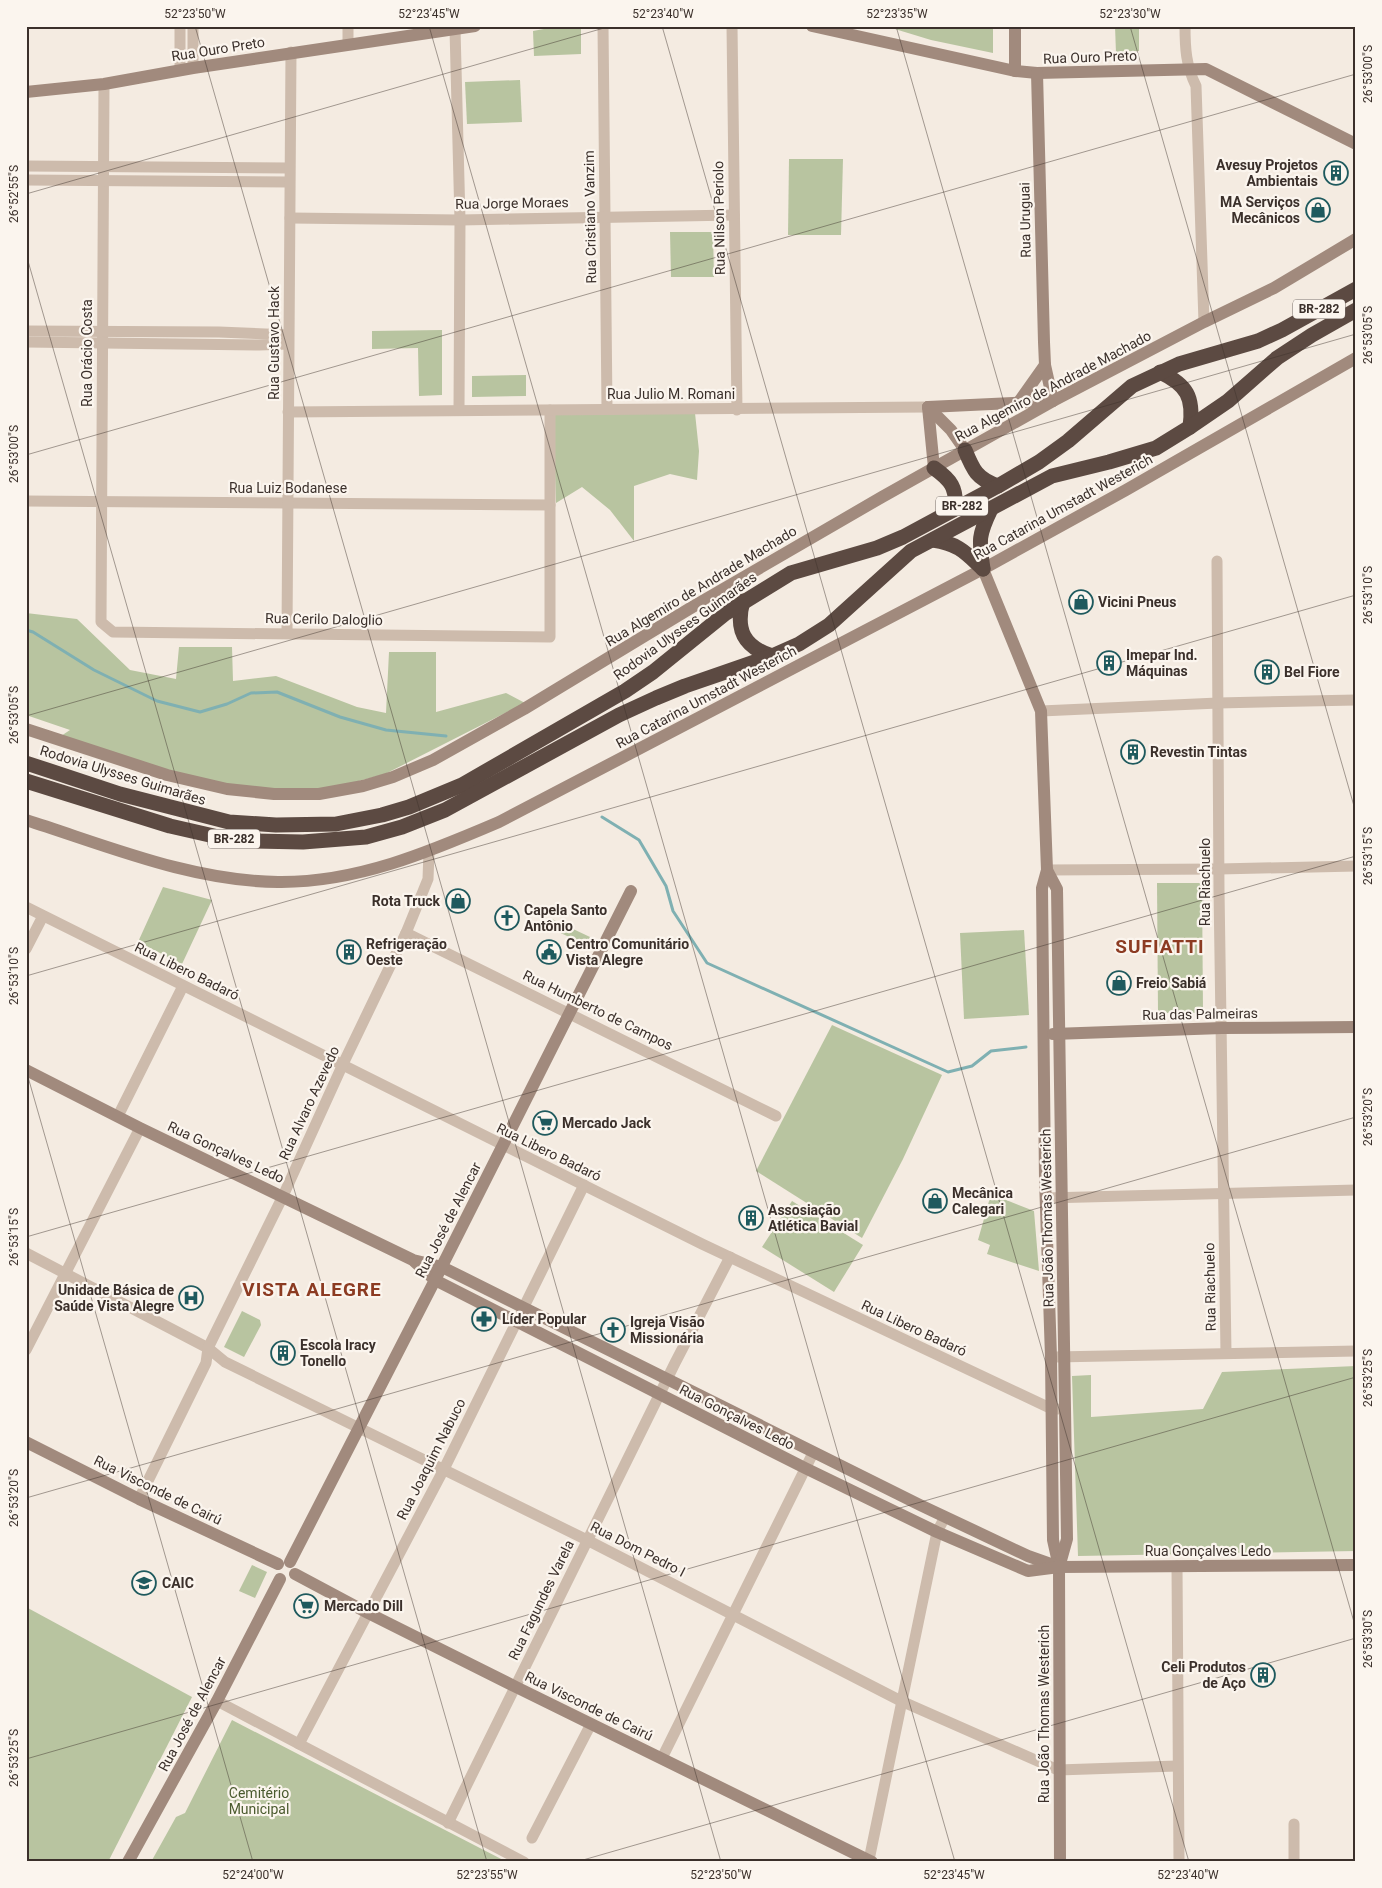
<svg xmlns="http://www.w3.org/2000/svg" width="1382" height="1888" font-family="Roboto,sans-serif">
<style>
.green{fill:#b8c4a0}
.lines{fill:none;stroke-linecap:round;stroke-linejoin:round}
.stream{stroke:#7fb0b2;stroke-width:3}
.street{stroke:#cdbbac;stroke-width:11}
.secondary{stroke:#a18a7d;stroke-width:12}
.highway{stroke:#5c4a42;stroke-width:15}
.ticks{fill:none;stroke:#3b302b;stroke-width:1;stroke-opacity:0.45}
.labels{text-anchor:middle;stroke-width:4.5;stroke-linejoin:round;paint-order:stroke}
.shield{fill:#fbf5ee;stroke:#756b66;stroke-width:1}
.shield-label{font-size:12px;font-weight:bold;fill:#3b302b}
.street-label{font-size:14px;fill:#3b302b;stroke:#fbf5ee}
.poi-label{font-size:14px;font-weight:bold;fill:#3b302b;stroke:#fbf5ee;text-anchor:start}
.park-label{font-size:14px;fill:#4a5a2e;stroke:#fbf5ee}
.district-label{font-size:19px;font-weight:bold;letter-spacing:1px;fill:#8c3b22;stroke:#fbf5ee}
.neatline{fill:none;stroke:#3b302b;stroke-width:2}
.ticks-label{font-size:12px;text-anchor:middle;fill:#3b302b}
</style>
<rect width="100%" height="100%" fill="#f4ebe1"/>
<!-- green -->
<g class="green">
<path d="M560 26H581V54L534 56 533 31Z"/>
<path d="M885 26H993V53L931 40Z"/>
<path d="M1115 26H1139V51L1116 53Z"/>
<path d="M520 80 522 122 467 124 465 82Z"/>
<path d="M789 159H843L841 235H788Z"/>
<path d="M670 232H713L714 277H671Z"/>
<path d="M442 330V395L419 396 418 348 372 349V331Z"/>
<path d="M526 375V396L472 397V376Z"/>
<path d="M695 413 699 451 697 480 670 474 634 486V541L610 510 582 487 556 503 553 415Z"/>
<path d="M26 613 77 619 130 670 176 679 179 647H232L233 681 276 676 357 707 386 713 389 652H436V712L506 693 525 703 385 774 318 792 227 788 58 738 70 730 26 715Z"/>
<path d="M1157 883H1202L1203 1013H1158Z"/>
<path d="M163 887 212 900 182 964 138 942Z"/>
<path d="M552 919 590 937 586 945 548 927Z"/>
<path d="M1024 930 1029 1015 964 1019 960 933Z"/>
<path d="M832 1025 942 1075 903 1159 862 1238 756 1171Z"/>
<path d="M991 1194 1034 1211 1039 1271 987 1254 990 1245 978 1240Z"/>
<path d="M792 1201 863 1245 834 1292 762 1247Z"/>
<path d="M242 1311 260 1320 261 1325 244 1357 224 1347Z"/>
<path d="M1356 1366V1551L1078 1556 1072 1376 1091 1375V1417L1203 1409 1222 1372Z"/>
<path d="M252 1565 267 1572 255 1598 239 1591Z"/>
<path d="M26 1607 192 1697 108 1862H26Z"/>
<path d="M232 1720 507 1862H151L176 1817 185 1813Z"/>
</g>
<g class="lines">
<!-- stream -->
<g class="stream">
<path d="M26 630 33 632 94 670 157 701 200 712 227 704 251 693 277 692 340 717 386 730 446 736"/>
<path d="M602 817 639 840 666 886 673 911 707 963 948 1072 972 1066 991 1051 1026 1047"/>
</g>
<!-- street -->
<g class="street">
<path d="M348 26V44"/>
<path d="M603 26 607 408"/>
<path d="M732 26 737 410"/>
<path d="M1185 26C1185 48 1186 66 1196 86L1204 322"/>
<path d="M455 29 460 220 459 410"/>
<path d="M193 68V26"/>
<path d="M180 70V26"/>
<path d="M104 84 101 622 113 632 550 637V410"/>
<path d="M26 166 289 168"/>
<path d="M26 180 289 182"/>
<path d="M290 218 460 220 734 215"/>
<path d="M26 331 219 332 288 335"/>
<path d="M26 342 259 345 288 344"/>
<path d="M288 412 928 407"/>
<path d="M26 501 550 505"/>
<path d="M1217 561 1219 890 1226 1353"/>
<path d="M287 633 291 52"/>
<path d="M1041 711 1218 703 1356 700"/>
<path d="M1047 870 1219 869 1356 866"/>
<path d="M26 907 702 1244 1052 1409H1058"/>
<path d="M406 933 776 1116"/>
<path d="M26 949 43 916"/>
<path d="M118 1116 183 986"/>
<path d="M1046 1198 1356 1190"/>
<path d="M26 1253 208 1348 225 1362 587 1540 901 1701 1058 1770 1177 1766"/>
<path d="M26 1350 140 1128"/>
<path d="M1055 1357 1356 1351"/>
<path d="M139 1499 206 1363 208 1348 283 1196 343 1064 406 933 428 879 429 852"/>
<path d="M1177 1566 1179 1862"/>
<path d="M217 1701 524 1862"/>
<path d="M299 1744 444 1469 584 1185"/>
<path d="M662 1758 813 1453"/>
<path d="M448 1823 675 1363 730 1257"/>
<path d="M1294 1824V1862"/>
<path d="M532 1838 591 1724"/>
<path d="M869 1860 937 1532 945 1517"/>
</g>
<!-- secondary -->
<g class="secondary">
<path d="M812 26 1015 71 1037 73 1206 69 1356 144"/>
<path d="M1015 71V26"/>
<path d="M26 92 104 84 193 68 475 26"/>
<path d="M1018 403 1045 365"/>
<path d="M928 407 1053 401 1045 365 1044 342 1037 73"/>
<path d="M928 407 934 468"/>
<path d="M928 407 951 430 965 450"/>
<path d="M983 569 1041 711 1047 870 1042 888 1045 1179 1051 1357 1053 1540 1059 1567 1060 1862"/>
<path d="M26 729 167 775 227 789 274 794H319L363 786 393 777 433 760 524 709 689 609 882 497 1053 401 1204 322 1274 288 1356 239"/>
<path d="M26 820C108 846 191 881 278 882 356 883 429 852 499 822L983 569 1126 490 1356 358"/>
<path d="M1047 870 1057 889 1067 1539 1060 1564"/>
<path d="M1053 1034 1222 1028 1356 1027"/>
<path d="M26 1070 140 1128 413 1260 442 1267 920 1505 1028 1556 1059 1567"/>
<path d="M415 1262 435 1280 805 1468 937 1532 1028 1571 1059 1567 1356 1565"/>
<path d="M26 1442 139 1499 278 1564"/>
<path d="M290 1562 435 1280 631 891"/>
<path d="M295 1574 368 1613 516 1687 872 1862"/>
<path d="M128 1862 217 1701 280 1579"/>
</g>
<!-- highway -->
<g class="highway">
<path d="M1160 372C1187 385 1194 397 1190 427"/>
<path d="M965 450C973 470 977 479 998 486"/>
<path d="M934 468C951 480 957 488 955 509"/>
<path d="M933 540C959 544 965 552 983 569"/>
<path d="M983 569C979 540 978 536 991 509"/>
<path d="M743 601C735 630 744 647 772 656"/>
<path d="M26 763 120 794 229 822 276 825 336 824 382 815 409 807 462 785 625 691 653 672 726 613 791 573 877 548 903 537 998 486 1039 462 1068 441 1132 386 1179 364 1258 341 1282 330 1356 289"/>
<path d="M26 781 170 826 227 839 248 841 303 842 366 837 402 827 445 810 619 715 656 698 685 686 772 656 799 644 829 625 911 551 1052 476 1109 462 1156 448 1190 427 1228 401 1277 358 1312 335 1356 310"/>
</g>
</g>
<!-- ticks -->
<path class="ticks" d="M195 26 721 1862M429 26 955 1862M662 26 1189 1862M896 26 1356 1629M1130 26 1356 813M26 194 611 26M26 254 487 1862M26 455 1356 74M26 716 1356 334M26 976 1356 595M26 1070 253 1862M26 1237 1356 856M26 1498 1356 1117M26 1759 1356 1377M576 1862 1356 1638"/>
<!-- icons -->
<defs>
<g id="building-ring" transform="scale(1.25)"><circle r="9.5" fill="#fbf5ee" stroke="#1f5a5e" stroke-width="1.5"/><path d="M-4-6H4V6H1V3H-1V6H-4ZM-2.5-4.3h1.7v1.8h-1.7ZM.8-4.3h1.7v1.8H.8ZM-2.5-1h1.7V.8h-1.7ZM.8-1h1.7V.8H.8Z" fill="#1f5a5e"/></g>
<g id="shop-ring" transform="scale(1.25)"><circle r="9.5" fill="#fbf5ee" stroke="#1f5a5e" stroke-width="1.5"/><path d="M-5-2.5h2.3a2.7 3.5 0 0 1 5.4 0H5L5.5 6h-11ZM-1.5-2.5h3a1.5 2.3 0 0 0-3 0Z" fill="#1f5a5e"/></g>
<g id="church-ring" transform="scale(1.25)"><circle r="9.5" fill="#fbf5ee" stroke="#1f5a5e" stroke-width="1.5"/><path d="M-1.2-6h2.4v3.5h3.3v2.4h-3.3V6h-2.4V-.1h-3.3v-2.4h3.3Z" fill="#1f5a5e"/></g>
<g id="civic-ring" transform="scale(1.25)"><circle r="9.5" fill="#fbf5ee" stroke="#1f5a5e" stroke-width="1.5"/><path d="M-.6-6.5H3V-4.5H.6V-3L4-1V1h2V6H-6V1h2V-1L-.6-3ZM-1.2 2.5V6h2.4V2.5Z" fill="#1f5a5e"/></g>
<g id="supermarket-ring" transform="scale(1.25)"><circle r="9.5" fill="#fbf5ee" stroke="#1f5a5e" stroke-width="1.5"/><path d="M-6-5.5h2.5l.6 2H6L4.5 2H-2.5L-4.4-4H-6ZM-1.5 3.2a1.3 1.3 0 1 0 .1 0ZM3 3.2a1.3 1.3 0 1 0 .1 0Z" fill="#1f5a5e"/></g>
<g id="hospital-ring" transform="scale(1.25)"><circle r="9.5" fill="#fbf5ee" stroke="#1f5a5e" stroke-width="1.5"/><path d="M-5-5h3v3.5h4V-5h3V5h-3V1.5h-4V5h-3Z" fill="#1f5a5e"/></g>
<g id="pharmacy-ring" transform="scale(1.25)"><circle r="9.5" fill="#fbf5ee" stroke="#1f5a5e" stroke-width="1.5"/><path d="M-2-6h4v4h4v4h-4v4h-4v-4h-4v-4h4Z" fill="#1f5a5e"/></g>
<g id="school-ring" transform="scale(1.25)"><circle r="9.5" fill="#fbf5ee" stroke="#1f5a5e" stroke-width="1.5"/><path d="M0-5L7-2L0 1L-7-2ZM-4 1L0 2.5L4 1V4Q0 6-4 4Z" fill="#1f5a5e"/></g>
</defs>
<g fill-rule="evenodd">
<use href="#building-ring" x="1336" y="173"/>
<use href="#shop-ring" x="1318" y="210"/>
<use href="#shop-ring" x="1081" y="602"/>
<use href="#building-ring" x="1109" y="663"/>
<use href="#building-ring" x="1267" y="672"/>
<use href="#building-ring" x="1133" y="752"/>
<use href="#shop-ring" x="458" y="901"/>
<use href="#church-ring" x="507" y="918"/>
<use href="#building-ring" x="349" y="952"/>
<use href="#civic-ring" x="549" y="952"/>
<use href="#shop-ring" x="1119" y="983"/>
<use href="#supermarket-ring" x="545" y="1123"/>
<use href="#shop-ring" x="935" y="1201"/>
<use href="#building-ring" x="751" y="1218"/>
<use href="#hospital-ring" x="191" y="1298"/>
<use href="#pharmacy-ring" x="484" y="1319"/>
<use href="#church-ring" x="613" y="1330"/>
<use href="#building-ring" x="283" y="1353"/>
<use href="#school-ring" x="144" y="1583"/>
<use href="#supermarket-ring" x="306" y="1606"/>
<use href="#building-ring" x="1263" y="1675"/>
</g>
<g class="labels">
<!-- shield labels -->
<g class="shield">
<rect x="1293" y="299.5" width="52" height="19" rx="4"/>
<rect x="936" y="496.5" width="52" height="19" rx="4"/>
<rect x="208" y="829.5" width="52" height="19" rx="4"/>
</g>
<g class="shield-label">
<text x="1319" y="313">BR-282</text>
<text x="962" y="510">BR-282</text>
<text x="234" y="843">BR-282</text>
</g>
<!-- street labels -->
<g class="street-label">
<text transform="translate(218 49) rotate(-9)" y="5">Rua Ouro Preto</text>
<text transform="translate(1090 57) rotate(-2)" y="5">Rua Ouro Preto</text>
<text transform="translate(512 203) rotate(-1)" y="5">Rua Jorge Moraes</text>
<text transform="translate(590 217) rotate(-91)" y="5">Rua Cristiano Vanzim</text>
<text transform="translate(719 218) rotate(-91)" y="5">Rua Nilson Periolo</text>
<text transform="translate(1025 220) rotate(-91)" y="5">Rua Uruguai</text>
<text transform="translate(274 343) rotate(-90)" y="5">Rua Gustavo Hack</text>
<text transform="translate(87 353) rotate(-90)" y="5">Rua Orácio Costa</text>
<text transform="translate(1053 386) rotate(-28)" y="5">Rua Algemiro de Andrade Machado</text>
<text x="671" y="399">Rua Julio M. Romani</text>
<text x="288" y="493">Rua Luiz Bodanese</text>
<text transform="translate(1063 507) rotate(-29)" y="5">Rua Catarina Umstadt Westerich</text>
<text transform="translate(701 586) rotate(-31)" y="5">Rua Algemiro de Andrade Machado</text>
<text transform="translate(324 619) rotate(1)" y="5">Rua Cerilo Daloglio</text>
<text transform="translate(685 626) rotate(-36)" y="5">Rodovia Ulysses Guimarães</text>
<text transform="translate(706 697) rotate(-28)" y="5">Rua Catarina Umstadt Westerich</text>
<text transform="translate(123 775) rotate(17)" y="5">Rodovia Ulysses Guimarães</text>
<text transform="translate(1205 882) rotate(-90)" y="5">Rua Riachuelo</text>
<text transform="translate(187 971) rotate(26)" y="5">Rua Libero Badaró</text>
<text transform="translate(598 1010) rotate(26)" y="5">Rua Humberto de Campos</text>
<text transform="translate(1200 1014) rotate(-1)" y="5">Rua das Palmeiras</text>
<text transform="translate(309 1103) rotate(-65)" y="5">Rua Alvaro Azevedo</text>
<text transform="translate(226 1152) rotate(25)" y="5">Rua Gonçalves Ledo</text>
<text transform="translate(549 1152) rotate(26)" y="5">Rua Libero Badaró</text>
<text transform="translate(1047 1218) rotate(-91)" y="5">Rua João Thomas Westerich</text>
<text transform="translate(448 1220) rotate(-63)" y="5">Rua José de Alencar</text>
<text transform="translate(1210 1287) rotate(-91)" y="5">Rua Riachuelo</text>
<text transform="translate(914 1328) rotate(25)" y="5">Rua Libero Badaró</text>
<text transform="translate(737 1417) rotate(27)" y="5">Rua Gonçalves Ledo</text>
<text transform="translate(431 1459) rotate(-63)" y="5">Rua Joaquim Nabuco</text>
<text transform="translate(158 1490) rotate(26)" y="5">Rua Visconde de Cairú</text>
<text transform="translate(638 1549) rotate(27)" y="5">Rua Dom Pedro I</text>
<text x="1208" y="1556">Rua Gonçalves Ledo</text>
<text transform="translate(541 1600) rotate(-64)" y="5">Rua Fagundes Varela</text>
<text transform="translate(589 1706) rotate(26)" y="5">Rua Visconde de Cairú</text>
<text transform="translate(192 1714) rotate(-62)" y="5">Rua José de Alencar</text>
<text transform="translate(1044 1714) rotate(-90)" y="5">Rua João Thomas Westerich</text>
</g>
<!-- poi labels -->
<g class="poi-label">
<text x="1318" y="170" text-anchor="end">Avesuy Projetos<tspan x="1318" dy="16">Ambientais</tspan></text>
<text x="1300" y="207" text-anchor="end">MA Serviços<tspan x="1300" dy="16">Mecânicos</tspan></text>
<text x="1098" y="607">Vicini Pneus</text>
<text x="1126" y="660">Imepar Ind.<tspan x="1126" dy="16">Máquinas</tspan></text>
<text x="1284" y="677">Bel Fiore</text>
<text x="1150" y="757">Revestin Tintas</text>
<text x="440" y="906" text-anchor="end">Rota Truck</text>
<text x="524" y="915">Capela Santo<tspan x="524" dy="16">Antônio</tspan></text>
<text x="366" y="949">Refrigeração<tspan x="366" dy="16">Oeste</tspan></text>
<text x="566" y="949">Centro Comunitário<tspan x="566" dy="16">Vista Alegre</tspan></text>
<text x="1136" y="988">Freio Sabiá</text>
<text x="562" y="1128">Mercado Jack</text>
<text x="952" y="1198">Mecânica<tspan x="952" dy="16">Calegari</tspan></text>
<text x="768" y="1215">Assosiação<tspan x="768" dy="16">Atlética Bavial</tspan></text>
<text x="174" y="1295" text-anchor="end">Unidade Básica de<tspan x="174" dy="16">Saúde Vista Alegre</tspan></text>
<text x="502" y="1324">Líder Popular</text>
<text x="630" y="1327">Igreja Visão<tspan x="630" dy="16">Missionária</tspan></text>
<text x="300" y="1350">Escola Iracy<tspan x="300" dy="16">Tonello</tspan></text>
<text x="162" y="1588">CAIC</text>
<text x="324" y="1611">Mercado Dill</text>
<text x="1246" y="1672" text-anchor="end">Celi Produtos<tspan x="1246" dy="16">de Aço</tspan></text>
</g>
<!-- park labels -->
<g class="park-label">
<text x="259" y="1798">Cemitério<tspan x="259" dy="16">Municipal</tspan></text>
</g>
<!-- district labels -->
<g class="district-label">
<text x="1160" y="953">SUFIATTI</text>
<text x="312" y="1296">VISTA ALEGRE</text>
</g>
</g>
<!-- border -->
<rect width="1382" height="1888" fill="none" stroke="#fbf5ee" stroke-width="55"/>
<rect x="28" y="28" width="1326" height="1832" class="neatline"/>
<g class="ticks-label">
<text x="195" y="18">52°23'50"W</text>
<text x="429" y="18">52°23'45"W</text>
<text x="663" y="18">52°23'40"W</text>
<text x="897" y="18">52°23'35"W</text>
<text x="1130" y="18">52°23'30"W</text>
<text transform="translate(1368 74) rotate(-90)" y="4">26°53'00"S</text>
<text transform="translate(14 194) rotate(-90)" y="4">26°52'55"S</text>
<text transform="translate(1368 335) rotate(-90)" y="4">26°53'05"S</text>
<text transform="translate(14 454) rotate(-90)" y="4">26°53'00"S</text>
<text transform="translate(1368 595) rotate(-90)" y="4">26°53'10"S</text>
<text transform="translate(14 715) rotate(-90)" y="4">26°53'05"S</text>
<text transform="translate(1368 856) rotate(-90)" y="4">26°53'15"S</text>
<text transform="translate(14 976) rotate(-90)" y="4">26°53'10"S</text>
<text transform="translate(1368 1117) rotate(-90)" y="4">26°53'20"S</text>
<text transform="translate(14 1237) rotate(-90)" y="4">26°53'15"S</text>
<text transform="translate(1368 1378) rotate(-90)" y="4">26°53'25"S</text>
<text transform="translate(14 1498) rotate(-90)" y="4">26°53'20"S</text>
<text transform="translate(1368 1639) rotate(-90)" y="4">26°53'30"S</text>
<text transform="translate(14 1758) rotate(-90)" y="4">26°53'25"S</text>
<text x="253" y="1879">52°24'00"W</text>
<text x="487" y="1879">52°23'55"W</text>
<text x="721" y="1879">52°23'50"W</text>
<text x="954" y="1879">52°23'45"W</text>
<text x="1188" y="1879">52°23'40"W</text>
</g>
</svg>
